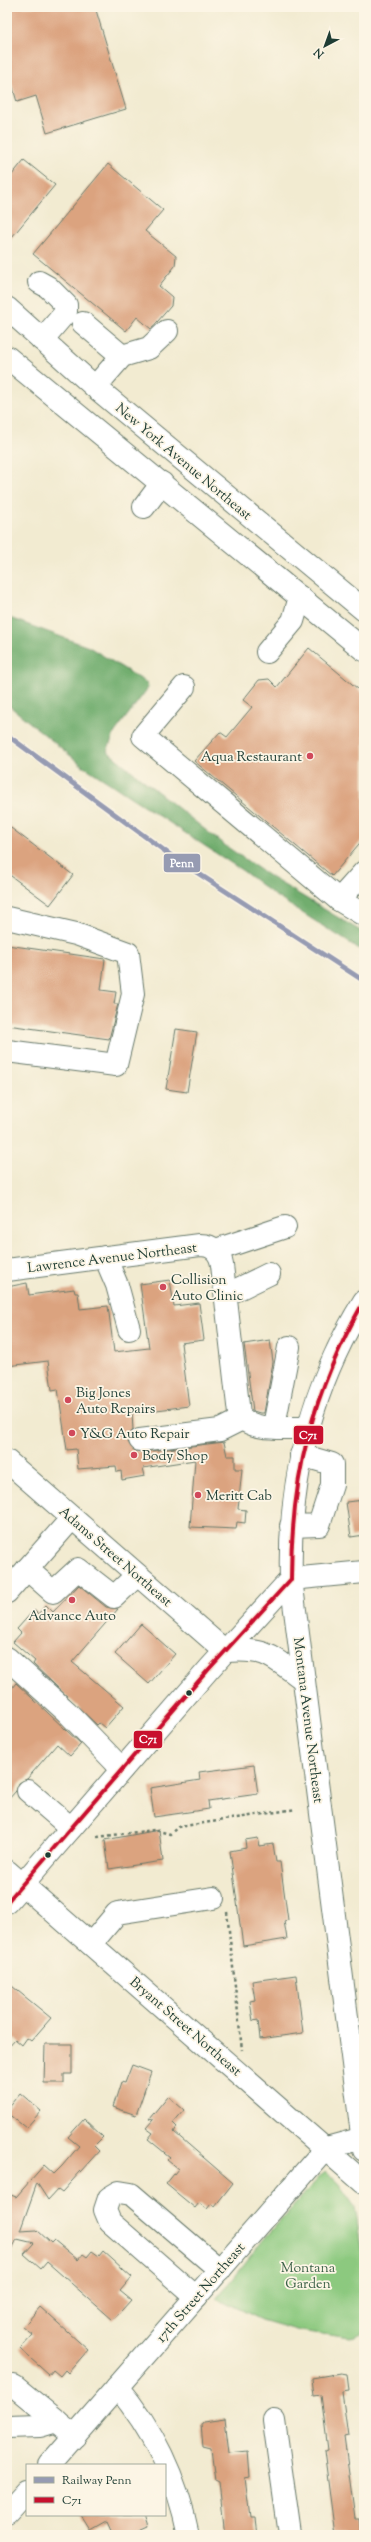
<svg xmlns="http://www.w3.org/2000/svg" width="371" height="2542" font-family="'Sorts Mill Goudy',serif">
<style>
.green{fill:#8cc97f;stroke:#56835a}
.forest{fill:#71ad6e;stroke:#487551}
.building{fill:#dba37f}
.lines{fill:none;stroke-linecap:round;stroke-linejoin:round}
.minor-casing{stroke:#697a6b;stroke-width:24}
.major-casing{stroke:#697a6b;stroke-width:24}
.highway-casing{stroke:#697a6b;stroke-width:24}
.path{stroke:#697a6b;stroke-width:2.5;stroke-dasharray:3 3;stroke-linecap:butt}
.minor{stroke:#fff;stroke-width:22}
.major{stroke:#fff;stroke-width:22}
.highway{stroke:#fff;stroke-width:22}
.bus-1-casing{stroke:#fcf5e5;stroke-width:7}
.bus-1{stroke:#c8102e;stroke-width:4}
.rail-1-casing{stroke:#fcf5e5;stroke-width:8}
.rail-1{stroke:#969bb2;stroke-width:5}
.poi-dot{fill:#d1495b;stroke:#fcf5e5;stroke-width:1.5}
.bus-dot{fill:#1f3d34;stroke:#fcf5e5;stroke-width:1.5}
.labels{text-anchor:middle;stroke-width:3.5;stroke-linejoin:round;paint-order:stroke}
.street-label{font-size:14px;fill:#1f3d34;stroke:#fcf5e5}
.poi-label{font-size:14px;fill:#1f3d34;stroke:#fcf5e5;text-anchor:start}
.park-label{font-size:14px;fill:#3a6047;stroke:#fcf5e5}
.line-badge{stroke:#fcf5e5;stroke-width:1.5}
.badge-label{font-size:11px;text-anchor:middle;font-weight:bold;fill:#fff}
</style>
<rect width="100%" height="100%" fill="#fcf5e5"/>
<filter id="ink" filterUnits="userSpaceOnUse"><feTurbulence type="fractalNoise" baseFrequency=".025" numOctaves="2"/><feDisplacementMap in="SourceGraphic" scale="8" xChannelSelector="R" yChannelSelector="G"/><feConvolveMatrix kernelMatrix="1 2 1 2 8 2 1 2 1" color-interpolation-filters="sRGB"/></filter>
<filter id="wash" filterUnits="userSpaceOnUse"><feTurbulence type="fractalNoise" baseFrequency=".012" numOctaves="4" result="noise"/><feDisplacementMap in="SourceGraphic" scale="16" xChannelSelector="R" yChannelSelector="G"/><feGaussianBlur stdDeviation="0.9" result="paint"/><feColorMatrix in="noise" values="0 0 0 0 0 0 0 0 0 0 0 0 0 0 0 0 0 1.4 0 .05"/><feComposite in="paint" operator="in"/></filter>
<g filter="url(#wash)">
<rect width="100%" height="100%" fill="#f2ebd1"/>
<!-- green -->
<path class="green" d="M325 2171 338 2183 355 2207 364 2267V2331L351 2338 300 2331 262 2320 217 2298 264 2239Z"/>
<!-- forest -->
<path class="forest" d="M7 617 89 647 147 683 148 688 115 732 107 751 223 844 272 878 364 933V952L277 897 243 871 82 765 7 704Z"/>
<g id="blocks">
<!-- building -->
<g class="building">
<path d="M7 7H95L126 109 47 133 36 96 17 102 7 67Z"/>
<path d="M24 160 55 185 7 243V181Z"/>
<path d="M108 164 163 210 145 231 176 256 175 266 159 286 172 297 171 306 151 329 137 317 126 331 33 254Z"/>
<path d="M309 648 364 694V838L332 876 194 761 220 732 227 737 252 707 243 700 259 680 269 679 277 687Z"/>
<path d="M7 825 73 875 50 905 7 873Z"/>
<path d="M7 945 105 959 101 990 116 992 114 1004H118L109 1039 7 1025Z"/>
<path d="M176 1029 197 1032 187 1092 166 1089Z"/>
<path d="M170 1280 174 1306 199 1303 204 1340 181 1343 189 1406 132 1413 133 1430 129 1435 128 1442 135 1451 142 1452 224 1442 227 1456H235V1469H242L238 1509 246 1510 245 1523 237 1522 236 1529 190 1527 195 1460 143 1468 145 1476 122 1480 121 1471 117 1472 116 1466 78 1469 76 1449 67 1450 58 1389 52 1390 48 1361 7 1366V1287L27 1283 29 1295 74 1289 75 1293H78L80 1309 108 1306 114 1352 149 1348 140 1284Z"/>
<path d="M270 1340 273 1362 264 1413H260L253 1411 244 1344Z"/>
<path d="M364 1500V1535L351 1537 346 1502Z"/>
<path d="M79 1585 106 1607 118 1609 72 1662 124 1706 105 1728 99 1723 97 1725 33 1664 35 1661 13 1642 21 1633 17 1629 34 1610 38 1614 46 1605 53 1612Z"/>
<path d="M141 1624 175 1654 149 1684 115 1654Z"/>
<path d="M16 1683 81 1744 70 1756 57 1744 27 1779 19 1783 16 1791 7 1801V1694Z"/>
<path d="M254 1765 258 1794 208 1801 209 1809 154 1817 150 1788 200 1780 199 1772Z"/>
<path d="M159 1830 163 1861 109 1869 105 1840Z"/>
<path d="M258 1838 260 1846 273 1844 276 1862H280L288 1920 284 1921 287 1939 243 1946 230 1851 246 1848 245 1840Z"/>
<path d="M296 1975 303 2033 260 2039 258 2020 253 2021 250 2001 255 2000 252 1981Z"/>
<path d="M7 1982 51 2018 31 2041 27 2038 22 2045 15 2039 7 2048Z"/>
<path d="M45 2044H72V2074H64V2083H44Z"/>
<path d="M132 2065 151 2072 136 2115 113 2107 121 2082 125 2083Z"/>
<path d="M20 2093 41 2111 26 2128 7 2113V2109Z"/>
<path d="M168 2096 184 2110 173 2123 177 2127 174 2132 233 2183 215 2206 211 2204 207 2209 199 2203 195 2208 166 2184 178 2169 167 2160 170 2157 148 2139 153 2133 146 2128 153 2120 149 2119Z"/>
<path d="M84 2119 103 2137 94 2146 99 2151 62 2192 58 2189 48 2200 37 2183 20 2231 37 2230 51 2243 54 2240 78 2260 83 2254 87 2257 92 2251 99 2256 103 2251 132 2277 120 2291 131 2300 113 2320 47 2262 41 2269 24 2254 34 2243 17 2239 7 2260V2207L11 2195 16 2197 44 2165 54 2174 62 2166 79 2146 68 2137Z"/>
<path d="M40 2307 88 2350 68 2373 65 2370 60 2376 53 2370 49 2375 20 2349 33 2335 23 2327Z"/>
<path d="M341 2373 347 2374 349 2391 342 2392 348 2436 344 2437 355 2519H359L361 2535H335L324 2451 328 2450 321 2395 314 2396 312 2378Z"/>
<path d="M225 2419 229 2453 248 2451 250 2477 245 2478 250 2518H254L256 2535H225L219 2482 215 2480 211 2448 203 2446 201 2425 203 2422Z"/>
<path d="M81 2515H145L149 2527 131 2535H113L107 2522 91 2531Z"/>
</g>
</g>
</g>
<g filter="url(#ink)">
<use href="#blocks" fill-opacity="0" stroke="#697a6b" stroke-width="1"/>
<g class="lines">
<!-- minor casing -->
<g class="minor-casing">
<g id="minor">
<path d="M39 282 48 287 66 305V312L42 340"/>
<path d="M83 323 122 356"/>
<path d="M95 387 122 356 149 348 167 331"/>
<path d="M144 507 162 483"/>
<path d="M267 652 293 621 300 597"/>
<path d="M184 687 143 736 339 900"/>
<path d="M364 872 339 900 364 915"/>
<path d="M7 918 76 934 128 953 133 994 116 1065 7 1051"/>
<path d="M216 1250 285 1227"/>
<path d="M105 1257 117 1285 129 1329"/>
<path d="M7 1270 200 1245C213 1245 220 1252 222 1265L239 1414C250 1433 288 1427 307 1428"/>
<path d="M226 1295 269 1274"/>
<path d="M274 1426 289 1347"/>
<path d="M140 1440 220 1430 242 1419"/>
<path d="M7 1461 225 1651"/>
<path d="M291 1526 319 1525 332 1485V1464L301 1455"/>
<path d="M27 1569 53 1592 78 1569 114 1597 137 1575"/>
<path d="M7 1592 72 1518"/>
<path d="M7 1658 67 1712 122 1769"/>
<path d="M28 1791 71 1828"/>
<path d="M7 1871 364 2183"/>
<path d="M7 1902 209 1669 291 1579 364 1572"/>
<path d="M91 1944 117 1913 213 1898"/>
<path d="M196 2297 110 2222 105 2210 109 2198 119 2192 131 2194 220 2270"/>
<path d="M7 2387 14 2386 75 2436"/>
<path d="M117 2387C154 2430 177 2480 188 2535"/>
<path d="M274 2421 290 2535"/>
<path d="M7 2427 40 2426 57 2421"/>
<path d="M49 2465 326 2148 363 2138"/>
<path d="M7 2513 27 2491"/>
</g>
</g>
<!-- major casing -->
<g class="major-casing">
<g id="major">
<path d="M364 1301C312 1385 288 1480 291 1579L364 2150"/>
<path d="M225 1651C268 1648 271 1656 304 1680"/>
</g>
</g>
<!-- highway casing -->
<g class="highway-casing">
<g id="highway">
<path d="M7 308 95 387 364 610"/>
<path d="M7 357 364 650"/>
</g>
</g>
<!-- path -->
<g class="path">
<path d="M97 1837 154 1830 170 1834 178 1827 296 1809"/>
<path d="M227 1912 242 2050"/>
</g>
<!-- minor -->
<use href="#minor" class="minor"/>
<!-- major -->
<use href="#major" class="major"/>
<!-- highway -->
<use href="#highway" class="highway"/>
<!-- bus-1 casing -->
<g class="bus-1-casing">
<g id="bus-1">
<path d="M291 1579C291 1475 313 1391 364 1301"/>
<path d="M7 1902 209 1669 291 1579"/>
</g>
</g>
<!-- bus-1 -->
<use href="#bus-1" class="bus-1"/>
<!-- rail-1 casing -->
<g class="rail-1-casing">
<path id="rail-1" d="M7 735 173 857 364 981"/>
</g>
<!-- rail-1 -->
<use href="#rail-1" class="rail-1"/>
</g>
</g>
<!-- markers -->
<g class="poi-dot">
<circle cx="310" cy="756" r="4"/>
<circle cx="163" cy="1287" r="4"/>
<circle cx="68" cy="1400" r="4"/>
<circle cx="72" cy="1433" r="4"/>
<circle cx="134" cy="1455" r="4"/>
<circle cx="198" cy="1495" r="4"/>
<circle cx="72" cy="1600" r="4"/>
</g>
<g class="bus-dot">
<circle cx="189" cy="1693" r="3.5"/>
<circle cx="48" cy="1855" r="3.5"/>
</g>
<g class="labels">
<!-- street labels -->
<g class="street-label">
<text transform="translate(184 461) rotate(40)" y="5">New York Avenue Northeast</text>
<text transform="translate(112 1257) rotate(-7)" y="5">Lawrence Avenue Northeast</text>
<text transform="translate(116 1556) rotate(41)" y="5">Adams Street Northeast</text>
<text transform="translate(309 1720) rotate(83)" y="5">Montana Avenue Northeast</text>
<text transform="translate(186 2026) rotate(41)" y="5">Bryant Street Northeast</text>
<text transform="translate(200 2292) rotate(-49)" y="5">17th Street Northeast</text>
</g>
<!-- poi labels -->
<g class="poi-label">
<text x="302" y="761" text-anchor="end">Aqua Restaurant</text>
<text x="171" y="1284">Collision<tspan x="171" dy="16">Auto Clinic</tspan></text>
<text x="76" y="1397">Big Jones<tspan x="76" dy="16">Auto Repairs</tspan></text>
<text x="80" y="1438">Y&amp;G Auto Repair</text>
<text x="142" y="1460">Body Shop</text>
<text x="206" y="1500">Meritt Cab</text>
<text x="72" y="1620" text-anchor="middle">Advance Auto</text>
</g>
<!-- park labels -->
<g class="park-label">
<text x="308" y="2272">Montana<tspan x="308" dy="16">Garden</tspan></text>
</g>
</g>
<g class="line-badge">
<rect x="163" y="853" width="38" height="20" rx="4" fill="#969bb2"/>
<rect x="293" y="1425" width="31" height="20" rx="4" fill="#c8102e"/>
<rect x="133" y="1730" width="30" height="19" rx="4" fill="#c8102e"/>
</g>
<g class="badge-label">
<text x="182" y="867">Penn</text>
<text x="308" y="1439">C71</text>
<text x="148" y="1743">C71</text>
</g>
<!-- margin -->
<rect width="371" height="2542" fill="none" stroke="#fcf5e5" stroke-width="24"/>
<!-- legend -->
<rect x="26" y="2464" width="140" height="52" fill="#fcf5e5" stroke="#a4ab9e"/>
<rect x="34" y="2477" width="20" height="6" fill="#969bb2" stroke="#a4ab9e"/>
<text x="62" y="2484" font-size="12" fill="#1f3d34">Railway Penn</text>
<rect x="34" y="2497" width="20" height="6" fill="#c8102e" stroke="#a4ab9e"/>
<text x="62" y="2504" font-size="12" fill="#1f3d34">C71</text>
<!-- north arrow -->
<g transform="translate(325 46) rotate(221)" stroke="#fcf5e5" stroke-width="3" paint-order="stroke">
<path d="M0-3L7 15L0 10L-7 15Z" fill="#1f3d34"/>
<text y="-6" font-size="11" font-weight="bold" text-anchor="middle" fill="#1f3d34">N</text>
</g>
</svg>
